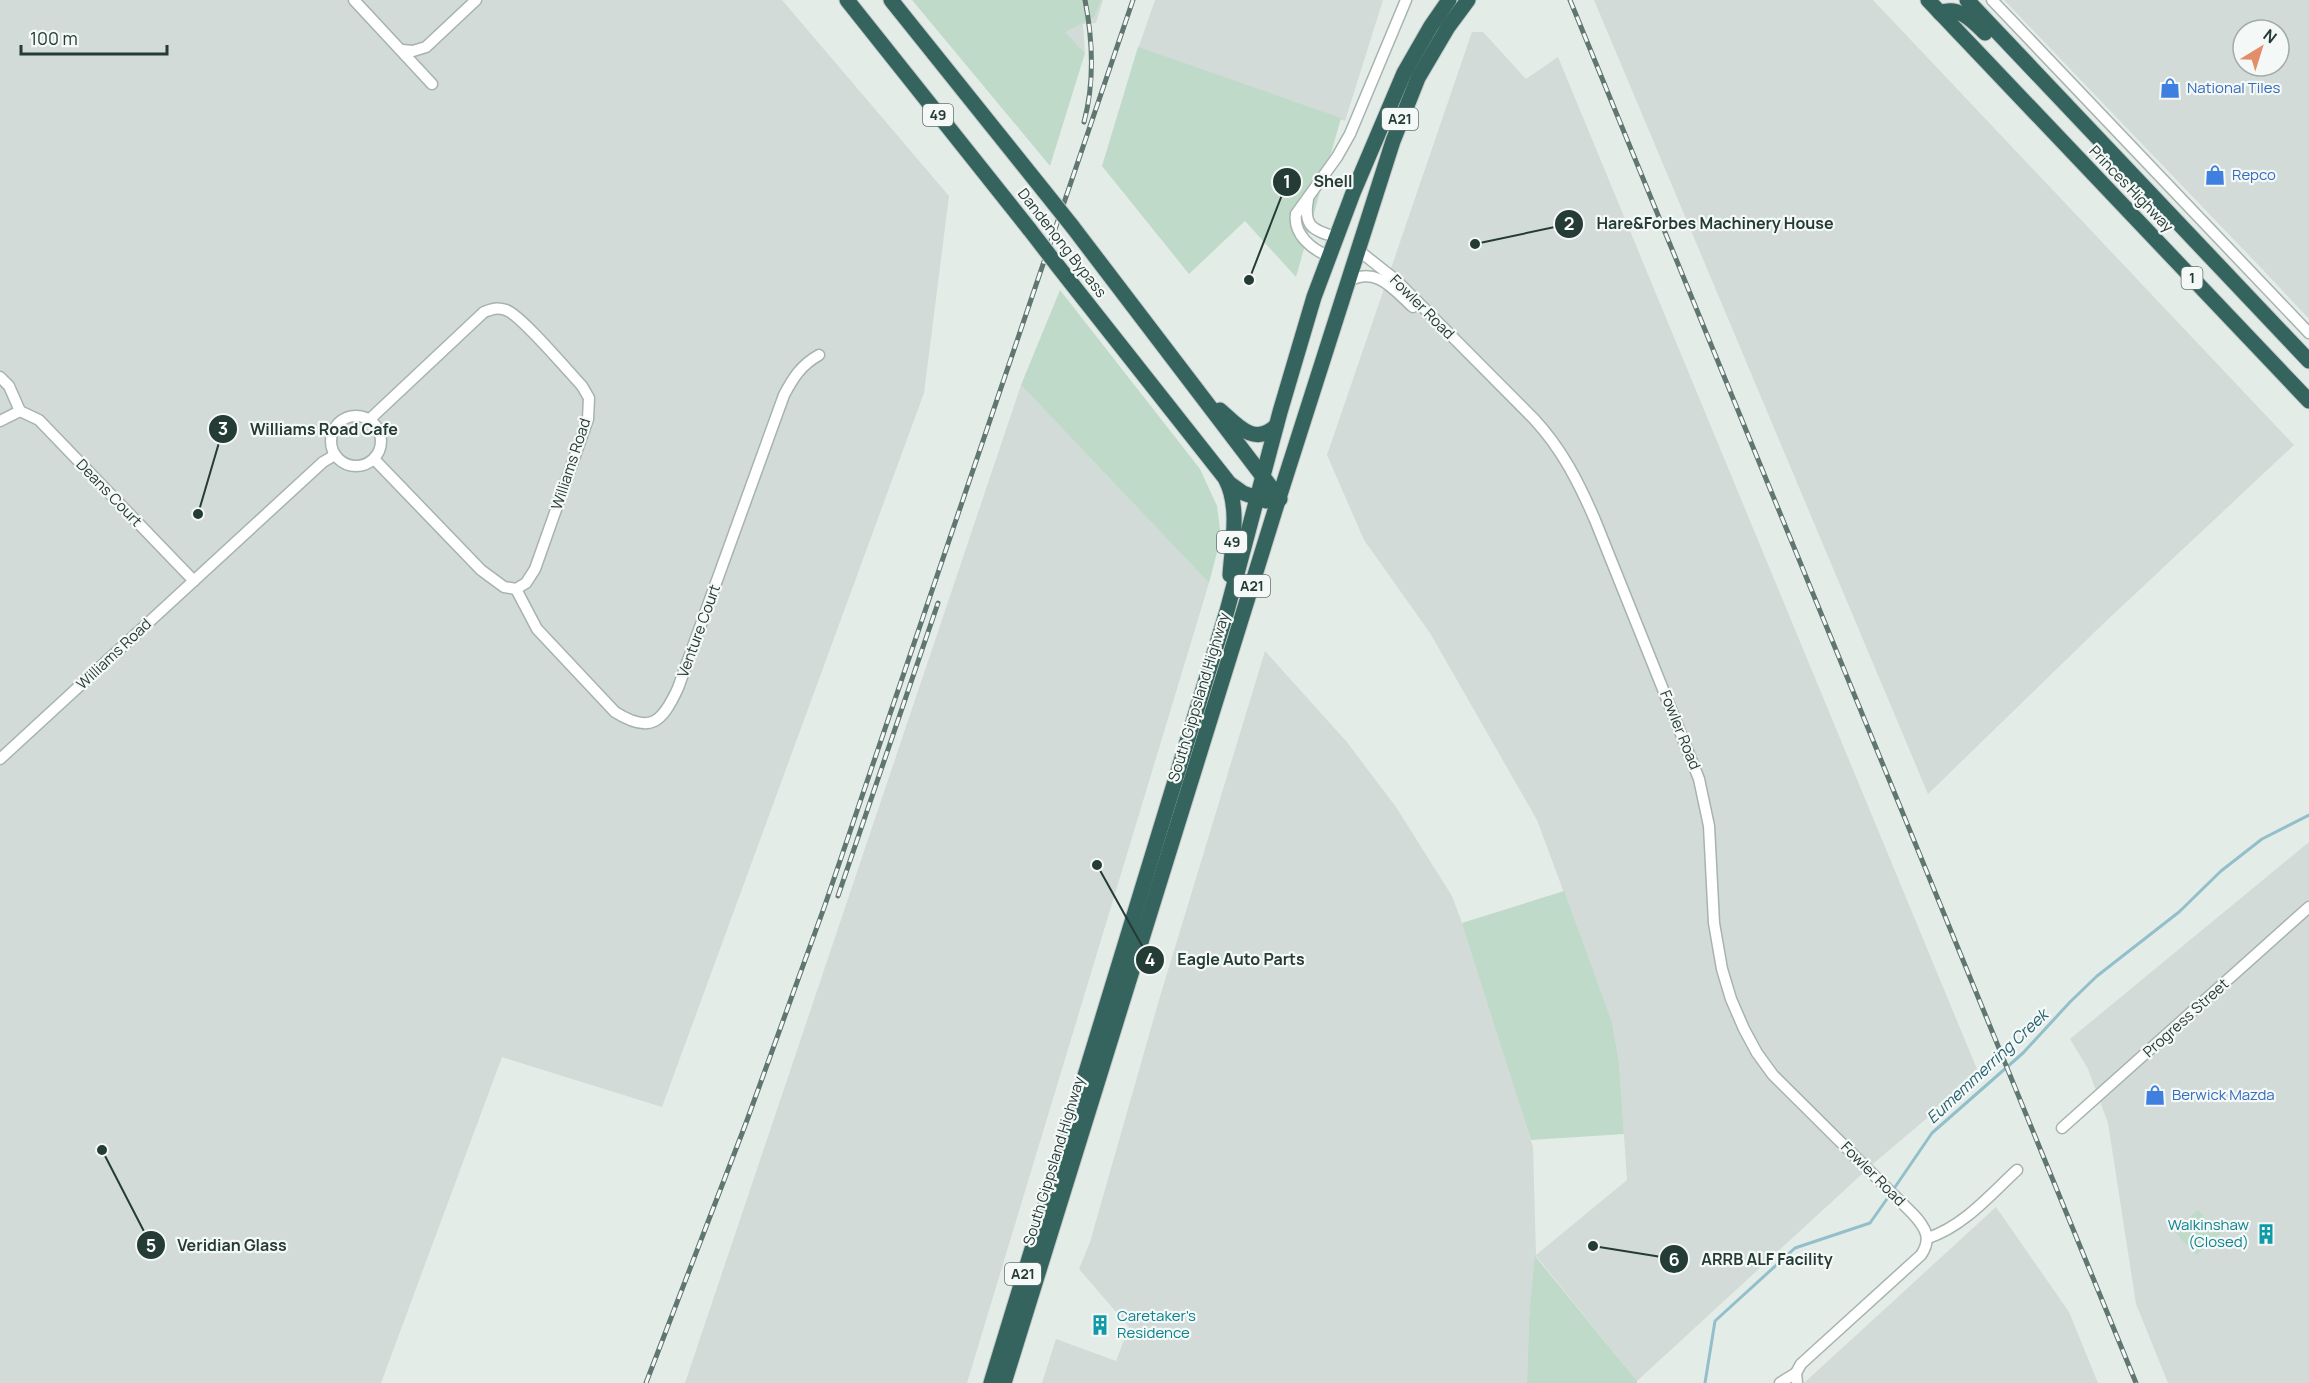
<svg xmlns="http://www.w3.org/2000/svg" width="2309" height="1383" font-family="Manrope,sans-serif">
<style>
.built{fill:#d2dbd7;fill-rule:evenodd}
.green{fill:#bfdac8}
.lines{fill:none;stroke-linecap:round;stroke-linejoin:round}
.stream{stroke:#92bfca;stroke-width:3}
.minor-casing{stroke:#a7b3af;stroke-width:13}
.highway-casing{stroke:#c2c8c7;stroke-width:17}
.minor{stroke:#fff;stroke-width:10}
.highway{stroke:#34645d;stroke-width:15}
.rail-casing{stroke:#607671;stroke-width:5}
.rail{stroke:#f4f8f6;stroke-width:3;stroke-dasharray:9;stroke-linecap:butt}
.highway-bridge-casing{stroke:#c2c8c7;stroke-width:17;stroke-linecap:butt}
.highway-bridge{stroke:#34645d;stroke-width:15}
.labels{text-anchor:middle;stroke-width:4.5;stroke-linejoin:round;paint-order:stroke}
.shield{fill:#f4f8f6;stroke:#637470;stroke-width:1.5}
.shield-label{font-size:14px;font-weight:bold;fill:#253b36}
.shop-label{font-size:15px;fill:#366cbe;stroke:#f4f8f6;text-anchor:start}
.street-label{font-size:15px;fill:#253b36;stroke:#f4f8f6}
.culture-label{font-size:15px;fill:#0d838f;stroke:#f4f8f6;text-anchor:end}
.water-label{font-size:16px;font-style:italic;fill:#256171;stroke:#f4f8f6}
.leader{fill:none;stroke:#253b36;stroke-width:2}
.callout-dot{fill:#253b36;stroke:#f4f8f6;stroke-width:2}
.mark-label{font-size:18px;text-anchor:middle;font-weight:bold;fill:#fff}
.callout-label{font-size:16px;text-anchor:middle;font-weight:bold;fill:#253b36;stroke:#f4f8f6;stroke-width:4.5;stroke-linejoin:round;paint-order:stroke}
</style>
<rect width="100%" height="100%" fill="#e4ece8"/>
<!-- built -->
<g class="built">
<path d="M0 0H782L949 196 924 393 662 1107 502 1057 381 1383H0Z"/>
<path d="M1034 0H1103L1096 23 1083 24 1085 53Z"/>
<path d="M1155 0H1383L1345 121 1138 49Z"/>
<path d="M1594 0H1873L2294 445 2103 624 1928 794Z"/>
<path d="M2004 0H2309V319L2264 271ZM2243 30H2279V66H2243Z"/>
<path d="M1472 32H1483L1526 79 1558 57 1979 1074 1874 1163 1637 1381 1536 1256 1529 1318 1527 1383H1042L1056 1339 1116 1361 1129 1327 1079 1269 1090 1242 1159 1000 1265 651 1346 741 1396 807 1452 896 1474 955 1533 1147 1536 1255 1627 1180 1619 1062 1612 1022 1537 820 1430 633 1364 540 1327 455Z"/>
<path d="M1021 385 1209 583 967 1383H685Z"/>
<path d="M2309 842V1383H2168L2136 1304 2108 1123 2088 1069 2070 1039Z"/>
<path d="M1996 1207 2069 1312 2098 1383H1804Z"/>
</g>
<!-- green -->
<g class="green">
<path d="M912 0H1101L1094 17 1065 32 1085 53 1050 166Z"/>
<path d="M1138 47 1341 118 1296 277 1245 221 1189 274 1102 166Z"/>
<path d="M1060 290 1200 469 1217 506 1221 537 1209 583 1021 385Z"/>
<path d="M1564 891 1612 1022 1619 1062 1624 1134 1531 1140 1462 923Z"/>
<path d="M2198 1210 2207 1221 2210 1219 2222 1232 2196 1255 2174 1231Z"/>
<path d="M1535 1256 1637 1381V1383H1527L1529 1318Z"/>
</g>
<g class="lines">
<!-- stream -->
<g class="stream">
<path d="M1893 1190 1932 1133 2023 1053 2070 1002 2097 976 2179 912 2221 871 2262 839 2309 815"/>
<path d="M1705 1383 1715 1321 1795 1248 1870 1223 1889 1196"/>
</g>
<!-- minor casing -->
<g class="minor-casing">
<g id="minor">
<path d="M354 0 432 84"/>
<path d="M1992 0 2309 333"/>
<path d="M402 50 413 51 426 47 476 0"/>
<path d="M1308 199C1303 226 1312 230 1336 237"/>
<path d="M1358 250 1396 280 1534 419C1562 449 1579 483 1595 520L1699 779 1709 826 1714 923 1722 969 1731 999 1744 1029 1757 1053 1773 1075 1913 1214C1926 1228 1932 1239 1921 1255L1801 1364 1796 1373 1797 1383"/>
<path d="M1329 256C1312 250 1293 234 1296 214L1337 157 1350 134 1406 0"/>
<path d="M1347 282C1376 265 1393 289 1413 307"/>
<path d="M0 377 9 386 20 411"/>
<circle cx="356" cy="441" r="25"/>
<path d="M370 419 484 312C492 309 497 307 506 310 521 315 568 371 582 386L589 398 588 419 535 569 526 583 516 589 504 587 481 570 374 459"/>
<path d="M0 421 20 411 39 420 194 581"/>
<path d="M516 589 537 629 615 712C650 734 662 723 678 688L784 395C793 378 801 365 819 355"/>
<path d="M0 759 323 462 335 455"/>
<path d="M2062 1128 2309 907"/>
<path d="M1928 1238C1964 1226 1990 1195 2017 1170"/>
<path d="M1780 1383 1796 1373"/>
</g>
</g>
<!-- highway casing -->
<g class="highway-casing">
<g id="highway">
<path d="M847 0 1030 230"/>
<path d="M891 0 1044 191"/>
<path d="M1928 0 2309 401"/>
<path d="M1967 0 2309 361"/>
<path d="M1940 13C1958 5 1973 21 1985 33"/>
<path d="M1072 226 1280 499"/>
<path d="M1057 265 1229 483 1243 493 1266 501"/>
<path d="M1220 410C1237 425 1254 447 1276 426"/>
<path d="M1226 480C1240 507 1232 545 1230 575"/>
<path d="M991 1383 1227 611 1280 412 1314 297 1353 193 1404 73 1431 26 1449 0"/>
<path d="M1004 1383 1277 504 1393 141 1418 78 1448 27 1468 0"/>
</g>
</g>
<!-- minor -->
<use href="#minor" class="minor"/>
<!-- highway -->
<use href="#highway" class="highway"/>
<!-- rail casing -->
<g class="rail-casing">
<g id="rail">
<path d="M1570 0 2136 1383"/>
<path d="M1084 122C1095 81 1093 41 1085 0"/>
<path d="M838 896 938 603"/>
<path d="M646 1383 746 1123 825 905 1133 0"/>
</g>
</g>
<!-- rail -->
<use href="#rail" class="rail"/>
<!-- highway-bridge casing -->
<g class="highway-bridge-casing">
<g id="highway-bridge">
<path d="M1044 191 1072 226"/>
<path d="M1030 230 1057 265"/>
</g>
</g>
<!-- highway-bridge -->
<use href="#highway-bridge" class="highway-bridge"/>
</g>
<!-- icons -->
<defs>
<g id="shop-bare" transform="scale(1.62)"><path d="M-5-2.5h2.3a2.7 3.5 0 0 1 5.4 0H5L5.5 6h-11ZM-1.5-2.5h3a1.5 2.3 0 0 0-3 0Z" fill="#3f7fe0" stroke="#f4f8f6" stroke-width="2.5" paint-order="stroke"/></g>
<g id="building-bare" transform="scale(1.62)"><path d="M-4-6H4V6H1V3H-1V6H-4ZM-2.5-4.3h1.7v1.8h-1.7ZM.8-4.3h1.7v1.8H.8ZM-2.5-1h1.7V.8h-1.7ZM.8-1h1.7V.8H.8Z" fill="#0f9aa8" stroke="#f4f8f6" stroke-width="2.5" paint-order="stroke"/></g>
</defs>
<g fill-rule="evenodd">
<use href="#shop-bare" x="2170" y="88"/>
<use href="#shop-bare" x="2215" y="175"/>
<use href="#shop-bare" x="2155" y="1095"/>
<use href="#building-bare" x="2266" y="1234"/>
<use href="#building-bare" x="1100" y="1325"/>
</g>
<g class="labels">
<!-- shield labels -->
<g class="shield">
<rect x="923" y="104" width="30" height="22" rx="4.5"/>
<rect x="1382" y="108" width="36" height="22" rx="4.5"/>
<rect x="2181.5" y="267" width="21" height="22" rx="4.5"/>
<rect x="1217" y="531" width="30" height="22" rx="4.5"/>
<rect x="1234" y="575" width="36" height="22" rx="4.5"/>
<rect x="1005" y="1263" width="36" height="22" rx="4.5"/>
</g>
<g class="shield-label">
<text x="938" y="120">49</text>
<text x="1400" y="124">A21</text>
<text x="2192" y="283">1</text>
<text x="1232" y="547">49</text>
<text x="1252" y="591">A21</text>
<text x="1023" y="1279">A21</text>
</g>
<!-- shop labels -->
<g class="shop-label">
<text x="2187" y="93">National Tiles</text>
<text x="2232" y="180">Repco</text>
<text x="2172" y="1100">Berwick Mazda</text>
</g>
<!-- street labels -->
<g class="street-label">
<text transform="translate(2131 189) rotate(46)" y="5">Princes Highway</text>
<text transform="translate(1062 243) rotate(52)" y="5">Dandenong Bypass</text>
<text transform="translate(1422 307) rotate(45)" y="5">Fowler Road</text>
<text transform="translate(571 464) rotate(-72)" y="5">Williams Road</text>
<text transform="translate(109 493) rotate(46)" y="5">Deans Court</text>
<text transform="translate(699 631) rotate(-70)" y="5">Venture Court</text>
<text transform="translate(114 654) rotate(-43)" y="5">Williams Road</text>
<text transform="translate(1199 697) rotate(-73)" y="5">South Gippsland Highway</text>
<text transform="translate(1680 730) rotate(68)" y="5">Fowler Road</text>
<text transform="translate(2186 1018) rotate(-42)" y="5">Progress Street</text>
<text transform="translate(1054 1161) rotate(-73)" y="5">South Gippsland Highway</text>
<text transform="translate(1873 1174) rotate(45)" y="5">Fowler Road</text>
</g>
<!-- culture labels -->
<g class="culture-label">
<text x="2249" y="1230">Walkinshaw<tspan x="2249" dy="17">(Closed)</tspan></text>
<text x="1117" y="1321" text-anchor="start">Caretaker's<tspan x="1117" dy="17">Residence</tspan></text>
</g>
<!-- water labels -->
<g class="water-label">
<text transform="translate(1987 1066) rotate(-43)" y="6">Eumemmerring Creek</text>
</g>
</g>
<!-- callouts -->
<path class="leader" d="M1249 280L1287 182M1475 244L1569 224M198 514L223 429M1097 865L1150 960M102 1150L151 1245M1593 1246L1674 1259"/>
<g class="callout-dot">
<circle cx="1249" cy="280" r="6"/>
<circle cx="1475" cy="244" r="6"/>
<circle cx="198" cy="514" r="6"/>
<circle cx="1097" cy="865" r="6"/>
<circle cx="102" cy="1150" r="6"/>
<circle cx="1593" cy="1246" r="6"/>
<circle cx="1287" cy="182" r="15"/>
<circle cx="1569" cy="224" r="15"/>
<circle cx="223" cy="429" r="15"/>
<circle cx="1150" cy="960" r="15"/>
<circle cx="151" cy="1245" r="15"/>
<circle cx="1674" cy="1259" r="15"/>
</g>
<g class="mark-label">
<text x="1287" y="188">1</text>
<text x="1569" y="230">2</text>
<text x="223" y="435">3</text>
<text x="1150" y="966">4</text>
<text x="151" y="1252">5</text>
<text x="1674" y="1266">6</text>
</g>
<g class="callout-label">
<text x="1333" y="187">Shell</text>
<text x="1715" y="229">Hare&amp;Forbes Machinery House</text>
<text x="324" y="435">Williams Road Cafe</text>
<text x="1241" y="965">Eagle Auto Parts</text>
<text x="232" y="1251">Veridian Glass</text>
<text x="1767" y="1265">ARRB ALF Facility</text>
</g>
<!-- north arrow -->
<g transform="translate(2261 48) rotate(38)"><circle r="28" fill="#f4f8f6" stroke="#a1aca9" stroke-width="1.5"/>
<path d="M0-4.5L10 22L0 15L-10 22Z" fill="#e38e6a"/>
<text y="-9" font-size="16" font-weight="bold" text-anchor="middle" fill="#253b36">N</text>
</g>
<!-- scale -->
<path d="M21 45v9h146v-9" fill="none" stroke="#253b36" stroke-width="3"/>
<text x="30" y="45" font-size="18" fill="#253b36" stroke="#f4f8f6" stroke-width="4.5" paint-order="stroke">100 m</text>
</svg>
